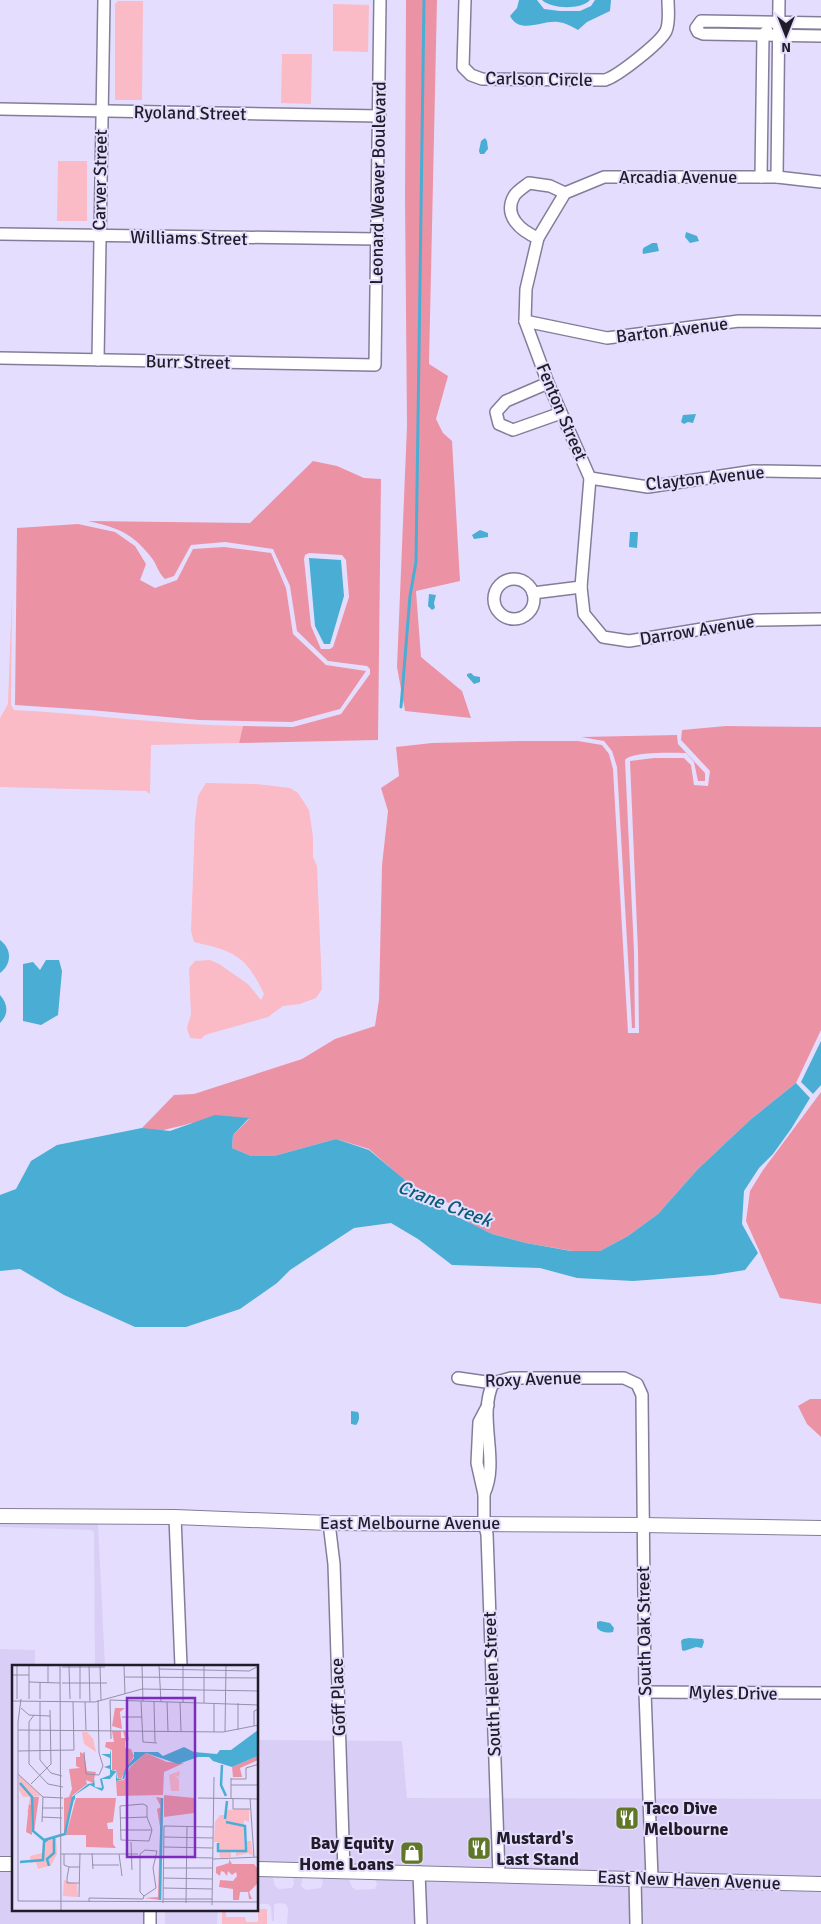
<svg xmlns="http://www.w3.org/2000/svg" width="821" height="1924" font-family="Signika,sans-serif">
<style>
.built{fill:#d9cff6}
.green{fill:#fabac6}
.forest{fill:#eb93a5;fill-rule:evenodd}
.water{fill:#4aadd4}
.lines{fill:none;stroke-linecap:round;stroke-linejoin:round}
.stream{stroke:#4aadd4;stroke-width:3}
.minor-casing{stroke:#847d9a;stroke-width:14}
.tertiary-casing{stroke:#847d9a;stroke-width:16}
.minor{stroke:#fff;stroke-width:11}
.tertiary{stroke:#fff;stroke-width:14}
.labels{text-anchor:middle;stroke-width:4;stroke-linejoin:round;paint-order:stroke}
.street-label{font-size:18px;fill:#201d29;stroke:#e5ddfe}
.poi-label{font-size:18px;font-weight:bold;fill:#201d29;stroke:#e5ddfe;text-anchor:start}
.water-label{font-size:19px;font-style:italic;fill:#095b76;stroke:#e5ddfe}
.inset-river{fill:none;stroke:#4aadd4;stroke-width:2.5}
.inset-road{fill:none;stroke:#9690a9;stroke-width:1}
.view{fill:#7b2cbf;fill-opacity:0.15;stroke:#7b2cbf;stroke-width:2.5}
.inset-edge{fill:none;stroke:#201d29;stroke-width:2.5}
</style>
<rect width="100%" height="100%" fill="#e5ddfe"/>
<!-- built -->
<g class="built">
<path d="M0 1521 98 1523 105 1666H95L94 1532 91 1530 0 1527Z"/>
<path d="M0 1649 35 1650V1666H14V1858H0Z"/>
<path d="M258 1740 402 1741 407 1798 821 1799V1879L258 1863Z"/>
<path d="M0 1870H14V1910H150V1924H0Z"/>
<path d="M258 1874 272 1875 275 1886 279 1889 292 1888 294 1884 293 1875H303L301 1886 306 1890 321 1888 323 1882 319 1876 348 1877 352 1887 356 1890 375 1889 377 1884 374 1877 821 1890V1924H287L288 1909 286 1904 278 1903 274 1905V1921H272L271 1907 268 1904H258Z"/>
<path d="M165 1910H218L217 1924H165Z"/>
</g>
<!-- green -->
<g class="green">
<path d="M118 1H143L142 100H115V4Z"/>
<path d="M333 4 369 5 368 52 333 51Z"/>
<path d="M282 54H312L311 104 281 103Z"/>
<path d="M58 161H87V221H57Z"/>
<path d="M12 593 11 705 14 710C90 714 166 725 243 726L239 743 151 745 150 794 146 791 0 787V718L8 704Z"/>
<path d="M206 783 256 784 290 788 298 793 309 810 313 837V857L317 866 322 989 316 998 300 1004 283 1006 268 1017 205 1035 201 1039 190 1038 187 1028 191 1014 189 968 195 961 210 960 219 964 248 984 261 1000 264 994C246 955 233 951 194 942L191 931 195 821 198 796Z"/>
<path d="M258 1909H267V1924H222V1910H226V1917H245L246 1922H258Z"/>
</g>
<!-- forest -->
<g class="forest">
<path d="M406 0H437L429 364 448 376 436 419 443 433 452 441 460 581 416 591 421 657 462 691 471 718 405 711 397 667 407 426 405 197Z"/>
<path d="M313 461 337 466 364 478 381 479 378 740 239 743 243 726 293 727 341 714 370 674V669L367 666 328 661 297 631 290 586 273 549 225 542 191 545 174 576 165 579C158 573 157 564 151 557 131 532 118 528 88 521L250 523ZM309 553 342 555 346 560 349 597 333 647 330 649H321L311 626 304 559 305 555Z"/>
<path d="M78 524 115 532 135 546 146 564 140 580 155 588 177 580 193 549 224 547 271 553 286 588 293 634 326 665 366 671 340 709 292 722 199 720 90 710 15 705 17 528Z"/>
<path d="M726 726 821 727V1030L796 1083 750 1120 697 1170 658 1214 628 1236 600 1251H572L526 1243 492 1234 469 1223 458 1206 434 1198 402 1178 369 1149 336 1139 274 1156H251L232 1148 233 1135 249 1119 191 1123C178 1128 168 1127 155 1134L142 1128 174 1095 194 1094 302 1059 335 1039 375 1026 379 1000 382 865 388 811 381 788 399 776 396 747 432 743 519 741H578L602 745 609 754 613 769 628 1033H639L638 951 630 761 654 758H684L691 765 694 785 708 786 710 771 681 740 682 730Z"/>
<path d="M677 735 678 744 705 773V781H698L694 762 686 753C673 753 633 751 625 760L634 951 635 1028H632L617 767 612 751 604 741 581 737Z"/>
<path d="M821 1092V1304L780 1298 746 1221 750 1191 763 1170Z"/>
<path d="M810 1399H821V1437L807 1424 798 1406Z"/>
</g>
<!-- water -->
<g class="water">
<path d="M519 0H537L544 9 560 11H580L591 6 595 0H611L610 11 587 22 578 30C571 26 566 23 558 22 542 20 520 35 510 16L517 8Z"/>
<path d="M542 0H590C581 10 551 9 542 0Z"/>
<path d="M485 138 487 141 488 149 484 154H480L479 151 481 141Z"/>
<path d="M686 232 697 236 699 241 690 243 685 237Z"/>
<path d="M652 243H657L659 251 643 254C641 246 647 247 652 243Z"/>
<path d="M696 414 693 423 688 422 684 424 681 422 683 415Z"/>
<path d="M480 530 488 533V537L474 539 472 535Z"/>
<path d="M630 532H638L637 548 629 547Z"/>
<path d="M309 558 341 560 344 596 330 644H324L315 626Z"/>
<path d="M429 594 436 595 434 603 435 608 432 610 428 606Z"/>
<path d="M471 673 474 676 480 677V682L474 684 467 676V674Z"/>
<path d="M0 940C12 949 12 964 0 973Z"/>
<path d="M46 960H59L62 971 58 1015 41 1025 23 1021V964L33 962 40 970Z"/>
<path d="M0 995C8 1004 9 1014 0 1023Z"/>
<path d="M821 1041V1085L813 1094 801 1082Z"/>
<path d="M796 1083 810 1098 791 1129 773 1154 759 1168 744 1191 742 1224 758 1253 745 1270 714 1275 633 1281 577 1278 540 1268 452 1265 418 1239 391 1223 354 1228 290 1270 277 1283 240 1309 186 1327H135L64 1295 20 1269 0 1271V1195L16 1189 31 1161 57 1145 142 1128 170 1131 215 1115 249 1118 233 1135 232 1148 251 1156H274L336 1139 369 1150 436 1206 492 1234 526 1243 571 1251H600L628 1236 658 1214 697 1170 750 1120Z"/>
<path d="M351 1411 358 1412C360 1416 359 1422 356 1425L351 1424Z"/>
<path d="M600 1621 610 1623 614 1628 613 1632C607 1633 602 1633 597 1628V1622Z"/>
<path d="M689 1638 703 1639 704 1642 702 1648 696 1647 684 1651 682 1650 681 1641 683 1639Z"/>
</g>
<g class="lines">
<!-- stream -->
<path class="stream" d="M401 707 410 596 416 562 424 0"/>
<!-- minor casing -->
<g class="minor-casing">
<g id="minor">
<path d="M465 0 463 67 471 75 482 79 605 80C618 76 660 43 666 31 670 22 668 10 668 0"/>
<path d="M821 23 701 21 696 28 698 32 703 34 821 36"/>
<path d="M0 109 380 116"/>
<path d="M761 177 763 35 767 31"/>
<path d="M777 177 779 0"/>
<path d="M821 182 777 177H604L565 193 538 238 526 289 525 321 548 383 590 478 581 587 584 614 603 637 629 641 757 620 821 619"/>
<path d="M0 234 378 239"/>
<path d="M538 238C521 231 503 216 514 196 517 191 525 186 529 183L550 186 565 193"/>
<path d="M525 321 607 338 739 321 821 322"/>
<path d="M0 358 375 365 380 0"/>
<path d="M98 360 104 0"/>
<path d="M548 383 506 401 496 412 499 424 513 430 561 413"/>
<path d="M590 478 648 487 754 471 821 472"/>
<circle cx="514" cy="599" r="20"/>
<path d="M533 593 581 587"/>
<path d="M458 1378 493 1383 511 1378H624L637 1384 642 1395 645 1692 652 1878"/>
<path d="M488 1405 479 1422 477 1463 484 1494V1524L487 1534 499 1875"/>
<path d="M484 1494C500 1460 477 1418 493 1383"/>
<path d="M175 1517 181 1666"/>
<path d="M329 1523 334 1564 344 1871"/>
<path d="M645 1692 821 1693"/>
<path d="M419 1872 421 1924"/>
<path d="M635 1878 636 1924"/>
<path d="M150 1924V1910"/>
</g>
</g>
<!-- tertiary casing -->
<g class="tertiary-casing">
<g id="tertiary">
<path d="M0 1516 175 1517 329 1523 642 1525 821 1528"/>
<path d="M0 1864H14"/>
<path d="M258 1869 821 1884"/>
</g>
</g>
<!-- minor -->
<use href="#minor" class="minor"/>
<!-- tertiary -->
<use href="#tertiary" class="tertiary"/>
</g>
<!-- icons -->
<defs>
<g id="restaurant-square" transform="scale(1.25)"><rect x="-9" y="-9" width="18" height="18" rx="4" fill="#617728" stroke="#e5ddfe"/><path d="M-5-6h1v4h1v-4h1v4h1v-4h1v5L-1.5 .5V6h-2V.5L-5-1ZM5-6V6H3V1.5H1.5Q1.5-4 5-6Z" fill="#fff"/></g>
<g id="shop-square" transform="scale(1.25)"><rect x="-9" y="-9" width="18" height="18" rx="4" fill="#617728" stroke="#e5ddfe"/><path d="M-5-2.5h2.3a2.7 3.5 0 0 1 5.4 0H5L5.5 6h-11ZM-1.5-2.5h3a1.5 2.3 0 0 0-3 0Z" fill="#fff"/></g>
</defs>
<g fill-rule="evenodd">
<use href="#restaurant-square" x="627" y="1818"/>
<use href="#restaurant-square" x="479" y="1848"/>
<use href="#shop-square" x="412" y="1853"/>
</g>
<g class="labels">
<!-- street labels -->
<g class="street-label">
<text transform="translate(539 79) rotate(1)" y="6">Carlson Circle</text>
<text transform="translate(190 113) rotate(1)" y="6">Ryoland Street</text>
<text x="678" y="183">Arcadia Avenue</text>
<text transform="translate(100 180) rotate(-89)" y="6">Carver Street</text>
<text transform="translate(378 183) rotate(-89)" y="6">Leonard Weaver Boulevard</text>
<text transform="translate(189 238) rotate(1)" y="6">Williams Street</text>
<text transform="translate(672 330) rotate(-7)" y="6">Barton Avenue</text>
<text transform="translate(188 362) rotate(1)" y="6">Burr Street</text>
<text transform="translate(562 412) rotate(67)" y="6">Fenton Street</text>
<text transform="translate(705 478) rotate(-6)" y="6">Clayton Avenue</text>
<text transform="translate(697 630) rotate(-9)" y="6">Darrow Avenue</text>
<text transform="translate(533 1379) rotate(-2)" y="6">Roxy Avenue</text>
<text x="410" y="1529">East Melbourne Avenue</text>
<text transform="translate(644 1631) rotate(-91)" y="6">South Oak Street</text>
<text transform="translate(492 1684) rotate(-92)" y="6">South Helen Street</text>
<text transform="translate(733 1693) rotate(1)" y="6">Myles Drive</text>
<text transform="translate(338 1697) rotate(-92)" y="6">Goff Place</text>
<text transform="translate(689 1880) rotate(2)" y="6">East New Haven Avenue</text>
</g>
<!-- poi labels -->
<g class="poi-label">
<text x="644" y="1814">Taco Dive<tspan x="644" dy="21">Melbourne</tspan></text>
<text x="496" y="1844">Mustard's<tspan x="496" dy="21">Last Stand</tspan></text>
<text x="394" y="1849" text-anchor="end">Bay Equity<tspan x="394" dy="21">Home Loans</tspan></text>
</g>
<!-- water labels -->
<g class="water-label">
<text transform="translate(445 1203) rotate(21)" y="7">Crane Creek</text>
</g>
</g>
<!-- overview -->
<g transform="translate(12 1665)">
<rect width="246" height="246" fill="#e5ddfe"/>
<path d="M70 67H75L81 74 84 87 72 79ZM168 106 167 112 162 110 167 114V126H159L157 110ZM7 110 29 131 20 132 21 158 17 138 18 147 15 148 18 132H11L7 125ZM237 144V157L232 155V186L234 176H239L241 191 236 188 224 191V186H219V192L208 193 206 177H202L203 157 208 150H213L214 145ZM44 172 45 189 39 200 26 204 24 197 19 198 18 191 30 188 32 175ZM52 215 65 219 66 232 51 231Z" fill="#fabac6"/>
<path d="M103 43H113L108 47 110 64 100 61ZM100 66H109V73H113L111 66H115L117 75 113 76V83L119 84 122 91 109 114 106 113 104 105H100V85L93 82 94 77H102ZM68 87 72 89 75 106 84 107 81 118 74 115 75 119 60 131 62 135 52 169V133L57 132 60 124 57 104 68 103 64 101V92H68ZM134 88 155 97 172 98 152 107 151 130 105 131 104 116 112 115 118 102ZM246 91V95L228 103 230 112H221L220 102ZM152 130 182 133V148L152 152ZM21 132H27L22 167 21 165ZM144 132 150 133V136L148 235 132 233 146 232 148 162 145 144 149 142ZM64 133H104L101 157 95 158 96 164H101V179L104 183 74 182V170H54ZM17 139 19 140 20 170 14 167ZM217 194 220 199H242L246 204V218L237 227 240 234H237L236 227H228L227 235H221V224L207 222 208 215 221 216 225 211 224 207 220 210 216 206 215 211 212 207 209 206 208 211 204 208V202L217 198Z" fill="#eb93a5"/>
<path d="M246 65V91L220 102 201 96 197 92H186L166 99 134 88 117 102 112 114 104 116V107L98 114H90L92 123 90 126 78 120 63 130V135L60 132 76 119 81 118 82 113 83 122 90 123 88 114 98 110V104L92 102 98 100V93L89 89H98L99 84V105L104 106 105 113 110 115 113 104 122 93V87H146L151 91 172 82 182 87 205 89 208 85H219Z" fill="#4aadd4"/>
<path class="inset-river" d="M210 100 209 120 214 131M8 118 20 132 21 166 32 175 53 169 61 132M213 154 215 136M206 178V186H234L233 161 214 157M8 197 31 195 32 177 36 174M37 201 35 194 42 188V173M148 235 150 133"/>
<path class="inset-road" d="M5 1V34M17 1V34M36 1V18M48 1 49 246M57 1 58 34M68 1V34M77 1 78 37M88 1 89 35M112 1 113 29M130 1 131 36M147 1 149 37M50 2H93M147 4 237 6 247 1M0 10H17M113 12 247 13M17 17 48 18M50 18H95M28 34V17M0 36 83 37 130 24 247 26M28 36V95L39 108 50 111M129 36 131 77 145 78M73 37 74 65M142 37 143 77M155 37 156 66M168 37 169 66M171 37V1M192 38V1M202 38V67M9 43 17 50 38 51M22 50 17 57V99L36 119 51 122M110 52H130M242 61V46L247 44M6 65 211 67 247 60M226 65V38M213 66 214 1M99 74 98 35 247 40M6 86 62 85 61 37M72 87 74 109 87 110 91 101 87 88 86 35M6 109 31 132 30 157M219 114H234V103L247 99M19 119 39 99 38 45M219 120H247M31 132 51 133M186 133 247 134M219 133V113M221 133V144H238M238 133 242 192M131 139 135 141V152L140 165 137 176 109 175 108 141ZM31 143H51M30 152 50 153M108 153 135 152M108 165H140M152 172 201 173M119 177 120 205M152 182 201 183M133 185 145 186 141 203 144 223 132 231 128 227V189ZM80 188 81 204M49 189H126M52 189V200L57 202M107 189 110 211M152 192 201 193M201 194 247 192M80 200H107M151 203H200M55 213 57 202H68M55 213V218H67M151 213 200 214M151 223 200 224M67 232 68 188M151 234H200M6 236 247 237M6 236V57L9 34M77 237V233L131 234 132 231M151 238 152 161 201 162M174 238 175 162M200 240 202 112"/>
<path class="view" d="M115 33H183V192H115Z"/>
<rect width="246" height="246" class="inset-edge"/>
</g>
<!-- north arrow -->
<g transform="translate(786 35) rotate(180)" stroke="#e5ddfe" stroke-width="4" paint-order="stroke">
<path d="M0-4L9 19L0 12L-9 19Z" fill="#201d29"/>
<text y="-8" font-size="14" font-weight="bold" text-anchor="middle" fill="#201d29">N</text>
</g>
</svg>
